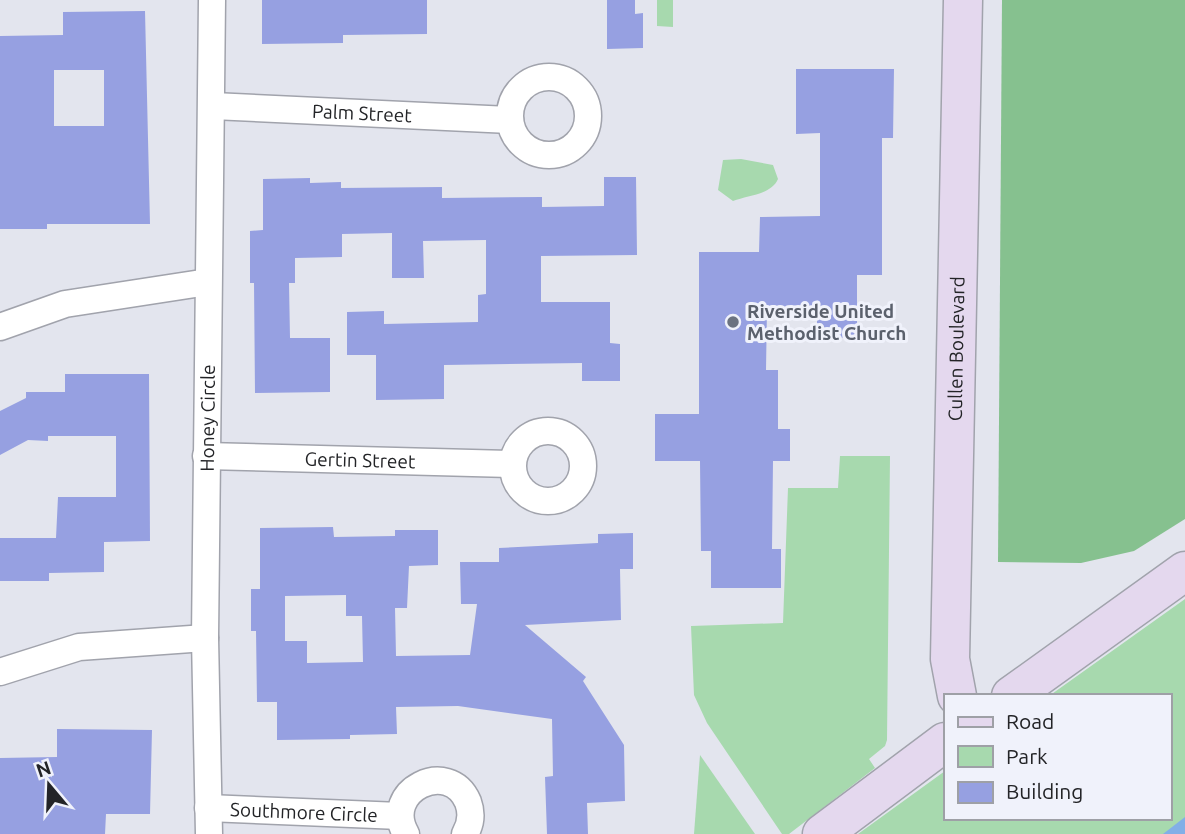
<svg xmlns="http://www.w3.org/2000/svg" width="1185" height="834" font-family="Ubuntu,sans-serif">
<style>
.green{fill:#a7d9ae}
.forest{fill:#86c18f}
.water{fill:#82afe7}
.building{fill:#96a0e1;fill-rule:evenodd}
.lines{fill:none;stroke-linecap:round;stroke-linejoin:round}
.street-casing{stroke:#a1a3ac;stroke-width:29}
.secondary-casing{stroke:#a1a3ac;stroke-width:41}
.street{stroke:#fff;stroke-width:26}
.secondary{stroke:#e4d8ee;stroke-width:38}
.worship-dot{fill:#6b7280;stroke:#f0f2fb;stroke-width:2.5}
.labels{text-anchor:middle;stroke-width:6;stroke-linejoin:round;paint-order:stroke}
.street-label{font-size:19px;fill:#232427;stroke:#f0f2fb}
.worship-label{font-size:19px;font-weight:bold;fill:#5b616d;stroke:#f0f2fb;text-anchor:start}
</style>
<rect width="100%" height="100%" fill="#e3e5ee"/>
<!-- green -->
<g class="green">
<path d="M657 0H673V27L657 26Z"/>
<path d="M741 159 773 165 778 179C771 195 748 195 733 201L718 190 723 160Z"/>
<path d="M840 456H890L887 740 885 746 869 759 875 768 789 834H782L707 723 694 695 691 626 783 623 788 488H838Z"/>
<path d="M1185 599V834H858L945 771V818H1169V696H1049Z"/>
<path d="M700 755 755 834H694Z"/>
</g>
<!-- forest -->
<path class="forest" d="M1002 0H1185V519L1134 551 1081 563 998 562Z"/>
<!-- water -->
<path class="water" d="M1185 817V834H1163Z"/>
<!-- building -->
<g class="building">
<path d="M262 0H427V34L343 35V43L262 44Z"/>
<path d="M607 0H635V14L643 13V48L607 49Z"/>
<path d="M145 11 150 224H47V229H0V36L63 35V12ZM54 70H104V126H54Z"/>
<path d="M796 69H894L893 138H882V275H857V338L817 337V307H767L766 370H778V429H790V461H773L772 549H781V588H711V551H701L700 461H655V414H699V252H759L760 217 820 216V133L796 134Z"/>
<path d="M604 177H636L637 255 541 256V302H610V343L620 344V381H582V363L444 365V399L376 400V355H347V312L384 311V324L478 322V295L486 294V240L423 241 424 278H392V233L342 234V257L295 258V283H289L290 338H330V392L255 393 254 283H250V231L263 230V179L310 178V183L341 182V188L442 187V198L542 197V207L604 206Z"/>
<path d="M65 374H149L150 541 104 542V572L49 573V581H0V538H56L58 497H116V436H48V441L28 440 0 455V411L26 398V392H65Z"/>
<path d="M333 527 334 537 395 536V530H438V565L409 566 407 608H395L396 656 470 655 477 604H461L460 562H499V548L598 543V534L633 533V569H620L621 620 525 625 586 677 583 681 624 745 625 801 587 803 588 834H547L545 777 553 776 552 719 458 706 396 707 397 734 350 735V739L277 740V702H257L256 631H251V589H260V528ZM346 595V616H362L363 662 307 663V641H285V596Z"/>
<path d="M57 729 152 730 150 814H106L105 834H0V758L57 757Z"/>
</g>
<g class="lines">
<!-- street casing -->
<g class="street-casing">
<g id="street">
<circle cx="549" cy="116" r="39"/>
<path id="s1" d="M213 106 510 120"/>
<path d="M0 327 65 304 208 282"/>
<circle cx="548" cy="466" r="35"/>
<path id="s2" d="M206 456 512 464"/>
<path d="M0 672 79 647 205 638"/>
<path id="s3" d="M208 808 400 816"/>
<path id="s4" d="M209 834 205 638 212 0"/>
<path d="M406 834C381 791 449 757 468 802 472 813 471 824 465 834"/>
</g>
</g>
<!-- secondary casing -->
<g class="secondary-casing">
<g id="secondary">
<path id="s5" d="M957 696 950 659 963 0"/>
<path d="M1011 696 1185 571"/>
<path d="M822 834 945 742"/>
</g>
</g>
<!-- street -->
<use href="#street" class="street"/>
<!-- secondary -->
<use href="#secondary" class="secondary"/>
</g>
<!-- markers -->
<circle class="worship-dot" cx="733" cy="322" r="7"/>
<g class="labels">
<!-- street labels -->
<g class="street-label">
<text dy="7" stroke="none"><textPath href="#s1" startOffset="149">Palm Street</textPath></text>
<text dy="7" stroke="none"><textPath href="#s5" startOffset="348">Cullen Boulevard</textPath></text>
<text dy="7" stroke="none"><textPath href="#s4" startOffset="416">Honey Circle</textPath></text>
<text dy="7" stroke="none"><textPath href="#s2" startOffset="154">Gertin Street</textPath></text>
<text dy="7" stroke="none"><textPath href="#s3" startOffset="96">Southmore Circle</textPath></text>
</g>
<!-- worship labels -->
<g class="worship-label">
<text x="747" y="318">Riverside United<tspan x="747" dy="22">Methodist Church</tspan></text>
</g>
</g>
<!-- legend -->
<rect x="944" y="694" width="228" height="126" fill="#f0f2fb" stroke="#9ea0a6" stroke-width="2"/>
<rect x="958" y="717" width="35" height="10" fill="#e4d8ee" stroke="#9ea0a6" stroke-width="2"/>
<text x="1006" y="729" font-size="21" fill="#232427">Road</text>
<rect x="958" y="746" width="35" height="21" fill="#a7d9ae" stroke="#9ea0a6" stroke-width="2"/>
<text x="1006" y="764" font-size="21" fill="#232427">Park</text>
<rect x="958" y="782" width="35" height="21" fill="#96a0e1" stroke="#9ea0a6" stroke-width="2"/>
<text x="1006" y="799" font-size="21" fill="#232427">Building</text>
<!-- north arrow -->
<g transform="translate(49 785) rotate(341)" stroke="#f0f2fb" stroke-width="5" paint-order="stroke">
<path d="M0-5L12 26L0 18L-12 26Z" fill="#232427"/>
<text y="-10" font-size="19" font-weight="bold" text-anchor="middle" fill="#232427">N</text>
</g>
</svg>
